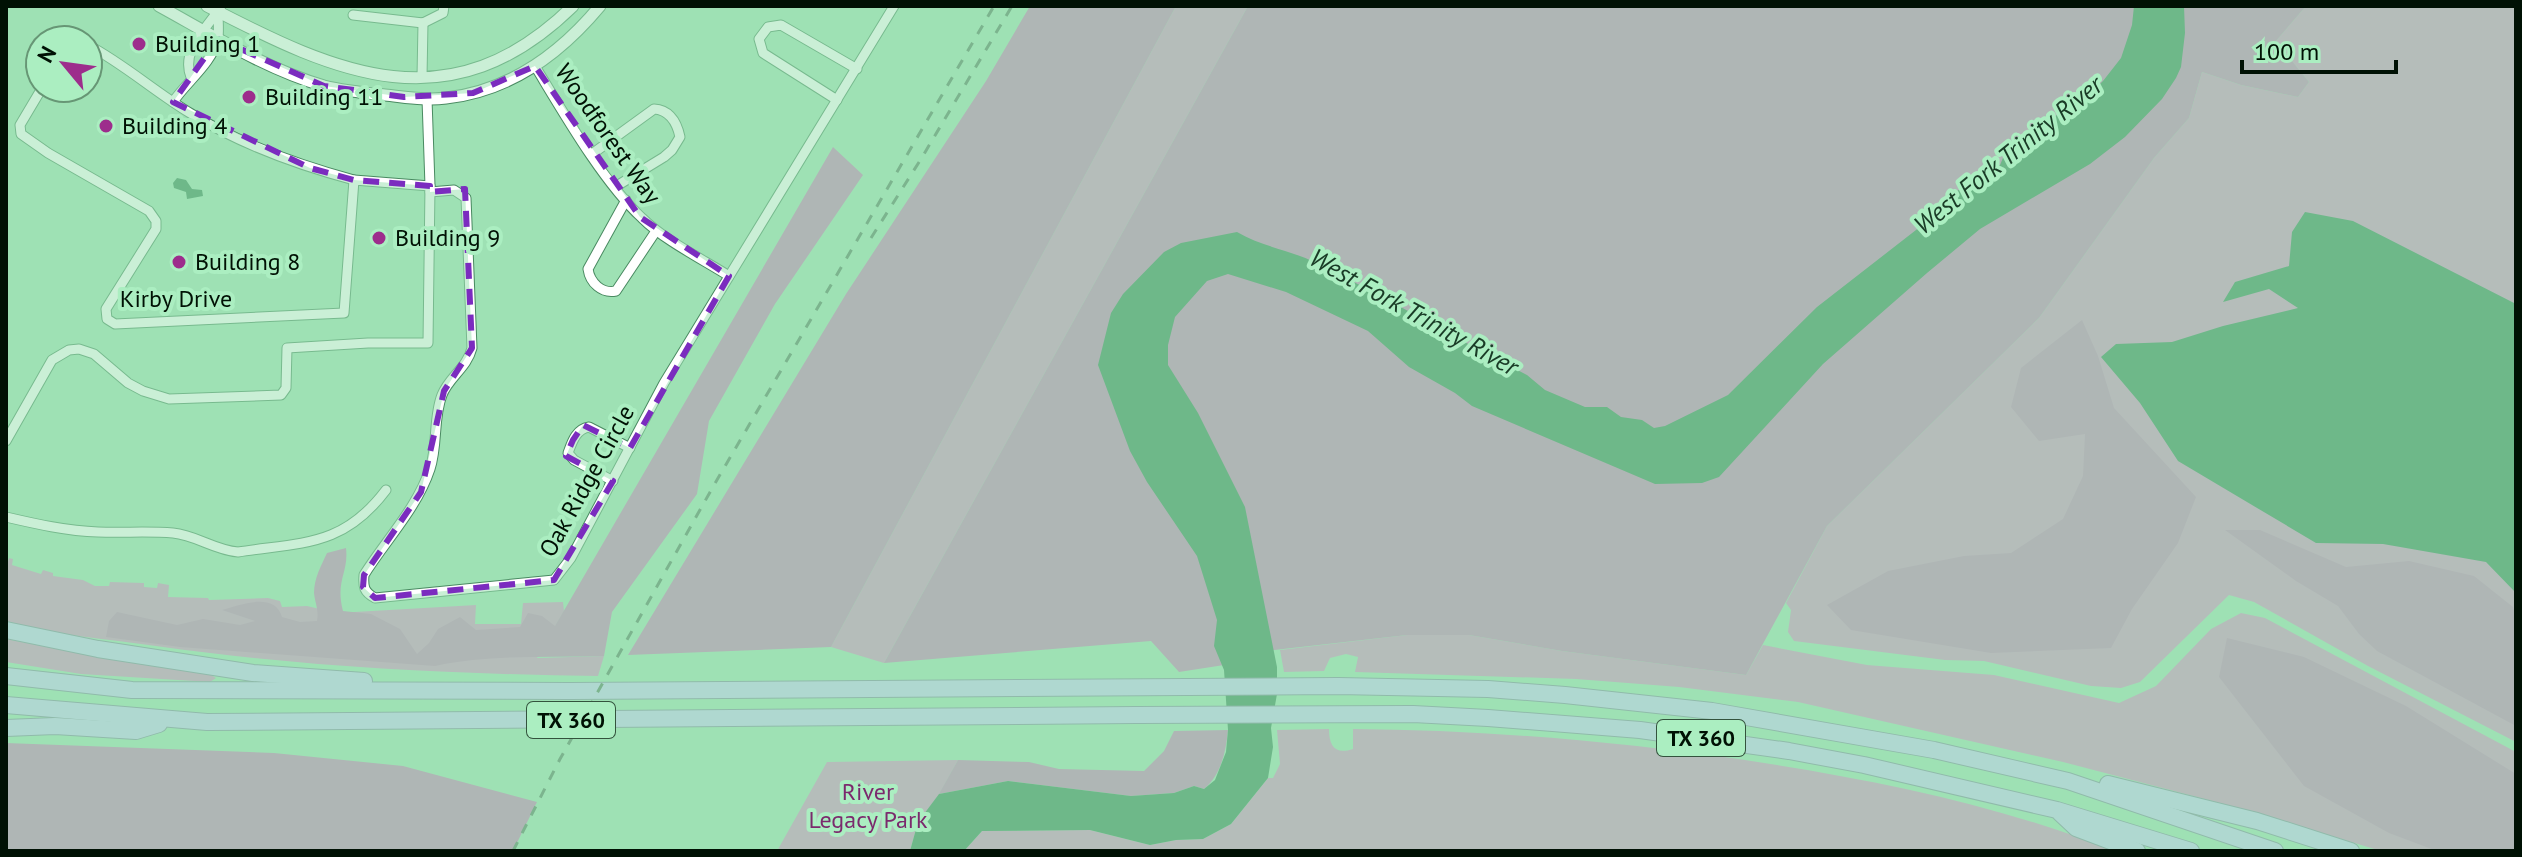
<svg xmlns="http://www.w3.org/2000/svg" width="2522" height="857" font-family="'PT Sans',sans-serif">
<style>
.green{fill:#d091c2}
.forest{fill:#c481b6}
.water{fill:#348556}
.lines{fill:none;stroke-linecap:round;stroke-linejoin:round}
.minor-casing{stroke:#498a61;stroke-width:11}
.tertiary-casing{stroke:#498a61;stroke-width:13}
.motorway-casing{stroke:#7f8b9f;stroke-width:18}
.minor{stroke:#fff;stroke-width:9}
.tertiary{stroke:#fff;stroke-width:11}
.motorway{stroke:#c4cdf2;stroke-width:16}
.rail{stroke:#527d60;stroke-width:3;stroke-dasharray:10 10;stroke-linecap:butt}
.marked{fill:none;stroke:#7b2cbf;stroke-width:6;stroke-dasharray:16 10;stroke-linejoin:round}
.poi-dot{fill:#9d2d8c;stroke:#abeec1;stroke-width:3}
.labels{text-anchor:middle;stroke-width:8;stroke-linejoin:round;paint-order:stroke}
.shield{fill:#abeec1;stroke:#33533d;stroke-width:2}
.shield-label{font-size:22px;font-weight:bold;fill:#001104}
.poi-label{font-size:24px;fill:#001104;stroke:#abeec1;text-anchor:start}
.street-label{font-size:24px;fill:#001104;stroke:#abeec1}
.park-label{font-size:24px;fill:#7b2a6d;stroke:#abeec1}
.water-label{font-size:26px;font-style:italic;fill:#193b26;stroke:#abeec1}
</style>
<rect width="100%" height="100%" fill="#9ee1b4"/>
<!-- green -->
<g class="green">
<path d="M1176 6H1248L884 663 831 647Z"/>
<path d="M2306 6H2516V742L2368 666 2254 602 2229 595 2140 682 2121 688 2091 686 1984 661 1945 660 1794 641 1788 632 1791 610 1786 603 1827 526 2039 318 2154 158 2189 118 2202 72 2241 85 2298 97 2309 82 2276 41Z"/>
<path d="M9 558 13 559 12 565 41 574 43 570 53 573V576L83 580 95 586H109L110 582 144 583V587L157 588 158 583 169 585 168 597 208 598 209 600 268 598 280 601 282 607 307 606 337 613 476 605 475 624H521L523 603 563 602 564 611 537 658 604 656 598 676C450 674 303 667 156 646 106 639 54 635 6 621V569Z"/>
<path d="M2241 613 2265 618 2516 752V851H2381L2239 808 2063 762 1798 702 1679 687 1576 679 1355 672 1358 657 1346 654 1330 658 1324 671 1284 672 1280 650 1407 635H1469L1562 651 1746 675 1763 645 1867 665 1994 675 2119 703 2156 686 2211 629Z"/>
<path d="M6 639 94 656 208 673 216 678 210 682 81 674 6 662Z"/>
<path d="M1329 729C1329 746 1335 755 1353 749V729C1484 730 1615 741 1745 760 1870 779 1997 804 2115 851H964L982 831 1090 830 1150 845 1176 840 1203 839 1231 824 1268 778H1273L1280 764 1277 730Z"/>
<path d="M958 760 935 802 918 822 910 851H777L827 762Z"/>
</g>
<!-- forest -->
<g class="forest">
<path d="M1030 6H1176L831 647 628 655 846 294 986 81Z"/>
<path d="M1248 6H2306L2276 41 2309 82 2298 97 2241 85 2202 72 2189 118 2154 158 2039 318 1827 526 1746 675 1562 651 1469 635H1407L1266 651 1250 661 1179 672 1151 641 884 663Z"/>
<path d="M833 147 863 175 775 304 709 421 697 494 612 612 604 656C547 658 491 654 435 666L180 647 106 637 109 621 117 612 177 625 203 619 240 625 255 621 222 610C242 604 275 592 282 617L300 622 317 621C319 610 315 603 314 593 314 578 321 566 327 553L346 548C349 573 335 580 343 611L371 614 400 629 417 654 429 643 438 629 460 617 476 630 520 627 528 613 542 616 555 626Z"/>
<path d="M2082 320 2098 356 2114 408 2196 497 2178 543 2132 609 2111 648 1991 653 1851 630 1827 605 1888 571 1964 556 2011 553 2063 519 2083 476 2085 434 2039 441 2011 407 2021 368Z"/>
<path d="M2225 530H2260L2346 567 2409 561 2474 576 2513 607 2516 617V726L2377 651 2359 634 2338 606 2296 581Z"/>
<path d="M2227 638 2304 657 2406 706 2516 774V851H2437L2389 833 2304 786 2219 677Z"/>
<path d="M1228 730C1226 752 1221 775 1204 789L1194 786 1174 793 1131 796 1008 781 939 794 958 760 1029 762 1059 769 1144 771 1164 751 1174 731Z"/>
<path d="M6 743 274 753 403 766 537 802 513 851H6Z"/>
</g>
<!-- water -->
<g class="water">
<path d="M2134 6H2184L2185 33 2181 67 2176 78 2162 99 2125 137 2090 164 1980 229 1927 273 1823 364 1719 477 1702 483 1655 484 1472 406 1455 393 1409 367 1368 331 1286 292 1228 274 1207 281 1175 317 1168 345V365L1198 413 1245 507 1277 667V694L1271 728 1273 747 1268 778 1231 824 1203 839 1176 840 1150 845 1090 830 982 831 964 851H910L918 822 939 794 1008 781 1131 796 1174 793 1194 786 1204 789 1215 780 1226 752 1228 730 1224 670 1214 646 1217 620 1197 556 1147 482 1130 451 1098 365 1111 313 1123 294 1164 252 1181 243 1237 232C1262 247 1291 250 1316 263 1388 298 1456 339 1527 375L1545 390 1585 407H1607L1621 417 1642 420 1654 428 1665 426 1728 395 1817 307 1925 223 1957 191 2000 165 2005 153 2031 131 2086 97 2103 81 2121 58 2132 25Z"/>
<path d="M177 178 186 180 192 189 202 190 203 196 187 199 186 192 174 188 173 183Z"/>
<path d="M2305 212 2353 221 2516 304V593L2486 562 2383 544 2316 543 2178 461 2140 403 2101 357 2116 344 2172 342 2223 326 2298 308 2269 289 2223 302 2235 282 2289 266 2292 232Z"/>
</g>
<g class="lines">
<!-- minor casing -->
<g class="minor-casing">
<g id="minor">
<path d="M353 15 423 23"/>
<path d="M423 23 443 13 444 6"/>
<path d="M88 45C124 64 155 92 190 113 240 144 298 165 354 180"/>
<path d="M535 66C563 112 603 182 642 218 664 240 702 259 729 276"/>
<path d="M191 77C180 49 209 27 221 6"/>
<path d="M422 77 423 23"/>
<path d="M42 88 20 125 21 134 48 153 149 211 156 221V229L106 309 107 319 115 324 344 313 354 180 430 186"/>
<path d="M837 100 763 53 759 39 768 27 781 25 857 69"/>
<path d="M173 102C187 81 212 64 218 38 219 30 218 20 218 12"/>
<path d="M592 154 654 109C670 110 677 123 680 137L672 150 664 157 615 187"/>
<path d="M430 192 454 190 466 198 472 348C467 368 449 377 442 395 433 418 438 445 430 469 417 508 386 540 364 575 363 587 364 592 375 598L554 580 571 558 664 383 894 6"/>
<path d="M626 200 588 269C590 283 602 294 616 291L656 231"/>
<path d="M6 441 52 360 69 350 79 349 94 354 128 383 143 391 169 399 281 395 286 388 287 348 368 343H428L430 186 427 99"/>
<path d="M613 481 574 460 568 453C572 442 576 429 589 427L630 448"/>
<path d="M6 517C36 524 67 531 98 532 123 533 148 531 173 533 196 535 214 550 238 552 303 542 343 547 386 490"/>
</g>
</g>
<!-- tertiary casing -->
<g class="tertiary-casing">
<g id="tertiary">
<path d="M159 6C212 35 266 69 324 86 344 91 365 93 385 95 405 97 426 101 446 98 510 91 560 54 600 6"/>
<path d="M207 6C338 74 450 126 573 6"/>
</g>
</g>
<!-- motorway casing -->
<g class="motorway-casing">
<g id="motorway">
<path d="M6 630 98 649 253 673 364 681"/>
<path d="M6 676 132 690 570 691 1338 686 1488 689 1565 695 1712 711 1934 750 2068 781 2275 851"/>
<path d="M6 705 207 722 1136 715 1413 714 1488 718 1640 730 1789 751 1864 765 2057 810 2191 851"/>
<path d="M6 728 55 726 136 731 159 724"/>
<path d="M2108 784 2257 821 2351 851"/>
<path d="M2060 813 2076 828 2137 851"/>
</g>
</g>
<!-- minor -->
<use href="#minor" class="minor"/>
<!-- tertiary -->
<use href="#tertiary" class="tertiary"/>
<!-- motorway -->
<use href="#motorway" class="motorway"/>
<!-- rail -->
<g class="rail">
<path d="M871 238 921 159 1012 6"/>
<path d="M513 851 560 759 714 485 994 6"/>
</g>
</g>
<!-- marked area -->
<path d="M0 0H2522V857H0ZM218 39 324 86 404 97 473 93 535 66 640 217 729 276 630 448 583 425 573 440 566 456 613 481 554 580 375 598 363 587 364 575 421 492 444 391 472 348 465 189 430 192V186L354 180 310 168 173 102Z" fill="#9ee1b4" fill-opacity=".55" fill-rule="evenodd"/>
<path class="marked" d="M218 39 324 86 404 97 473 93 535 66 640 217 729 276 630 448 583 425 573 440 566 456 613 481 554 580 375 598 363 587 364 575 421 492 444 391 472 348 465 189 430 192V186L354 180 310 168 173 102Z"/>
<!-- markers -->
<g class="poi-dot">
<circle cx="139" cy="44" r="8"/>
<circle cx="249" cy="97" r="8"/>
<circle cx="106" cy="126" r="8"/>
<circle cx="379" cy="238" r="8"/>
<circle cx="179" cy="262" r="8"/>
</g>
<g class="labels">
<!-- shield labels -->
<g class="shield">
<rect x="527" y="702" width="88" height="36" rx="6"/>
<rect x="1657" y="720" width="88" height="36" rx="6"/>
</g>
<g class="shield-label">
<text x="571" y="728">TX 360</text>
<text x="1701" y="746">TX 360</text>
</g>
<!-- poi labels -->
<g class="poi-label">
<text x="155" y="52">Building 1</text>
<text x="265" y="105">Building 11</text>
<text x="122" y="134">Building 4</text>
<text x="395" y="246">Building 9</text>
<text x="195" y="270">Building 8</text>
</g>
<!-- street labels -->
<g class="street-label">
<text transform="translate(608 134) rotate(55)" y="8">Woodforest Way</text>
<text x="176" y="307">Kirby Drive</text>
<text transform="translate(587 481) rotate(-61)" y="8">Oak Ridge Circle</text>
</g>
<!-- park labels -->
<g class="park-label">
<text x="868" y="800">River<tspan x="868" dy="28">Legacy Park</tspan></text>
</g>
<!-- water labels -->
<g class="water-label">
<text transform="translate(2008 155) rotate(-39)" y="9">West Fork Trinity River</text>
<text transform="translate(1414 312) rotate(29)" y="9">West Fork Trinity River</text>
</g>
</g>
<!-- border -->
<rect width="2522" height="857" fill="none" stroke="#001104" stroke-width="16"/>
<!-- north arrow -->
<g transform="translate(64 64) rotate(299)"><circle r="38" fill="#abeec1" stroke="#679675" stroke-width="2"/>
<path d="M0-6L14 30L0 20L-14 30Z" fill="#9d2d8c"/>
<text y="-12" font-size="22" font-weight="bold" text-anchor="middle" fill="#001104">N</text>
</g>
<!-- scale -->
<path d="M2242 60v12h154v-12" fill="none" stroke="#001104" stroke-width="4"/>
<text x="2254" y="60" font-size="24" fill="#001104" stroke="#abeec1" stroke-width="6" paint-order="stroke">100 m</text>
</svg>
